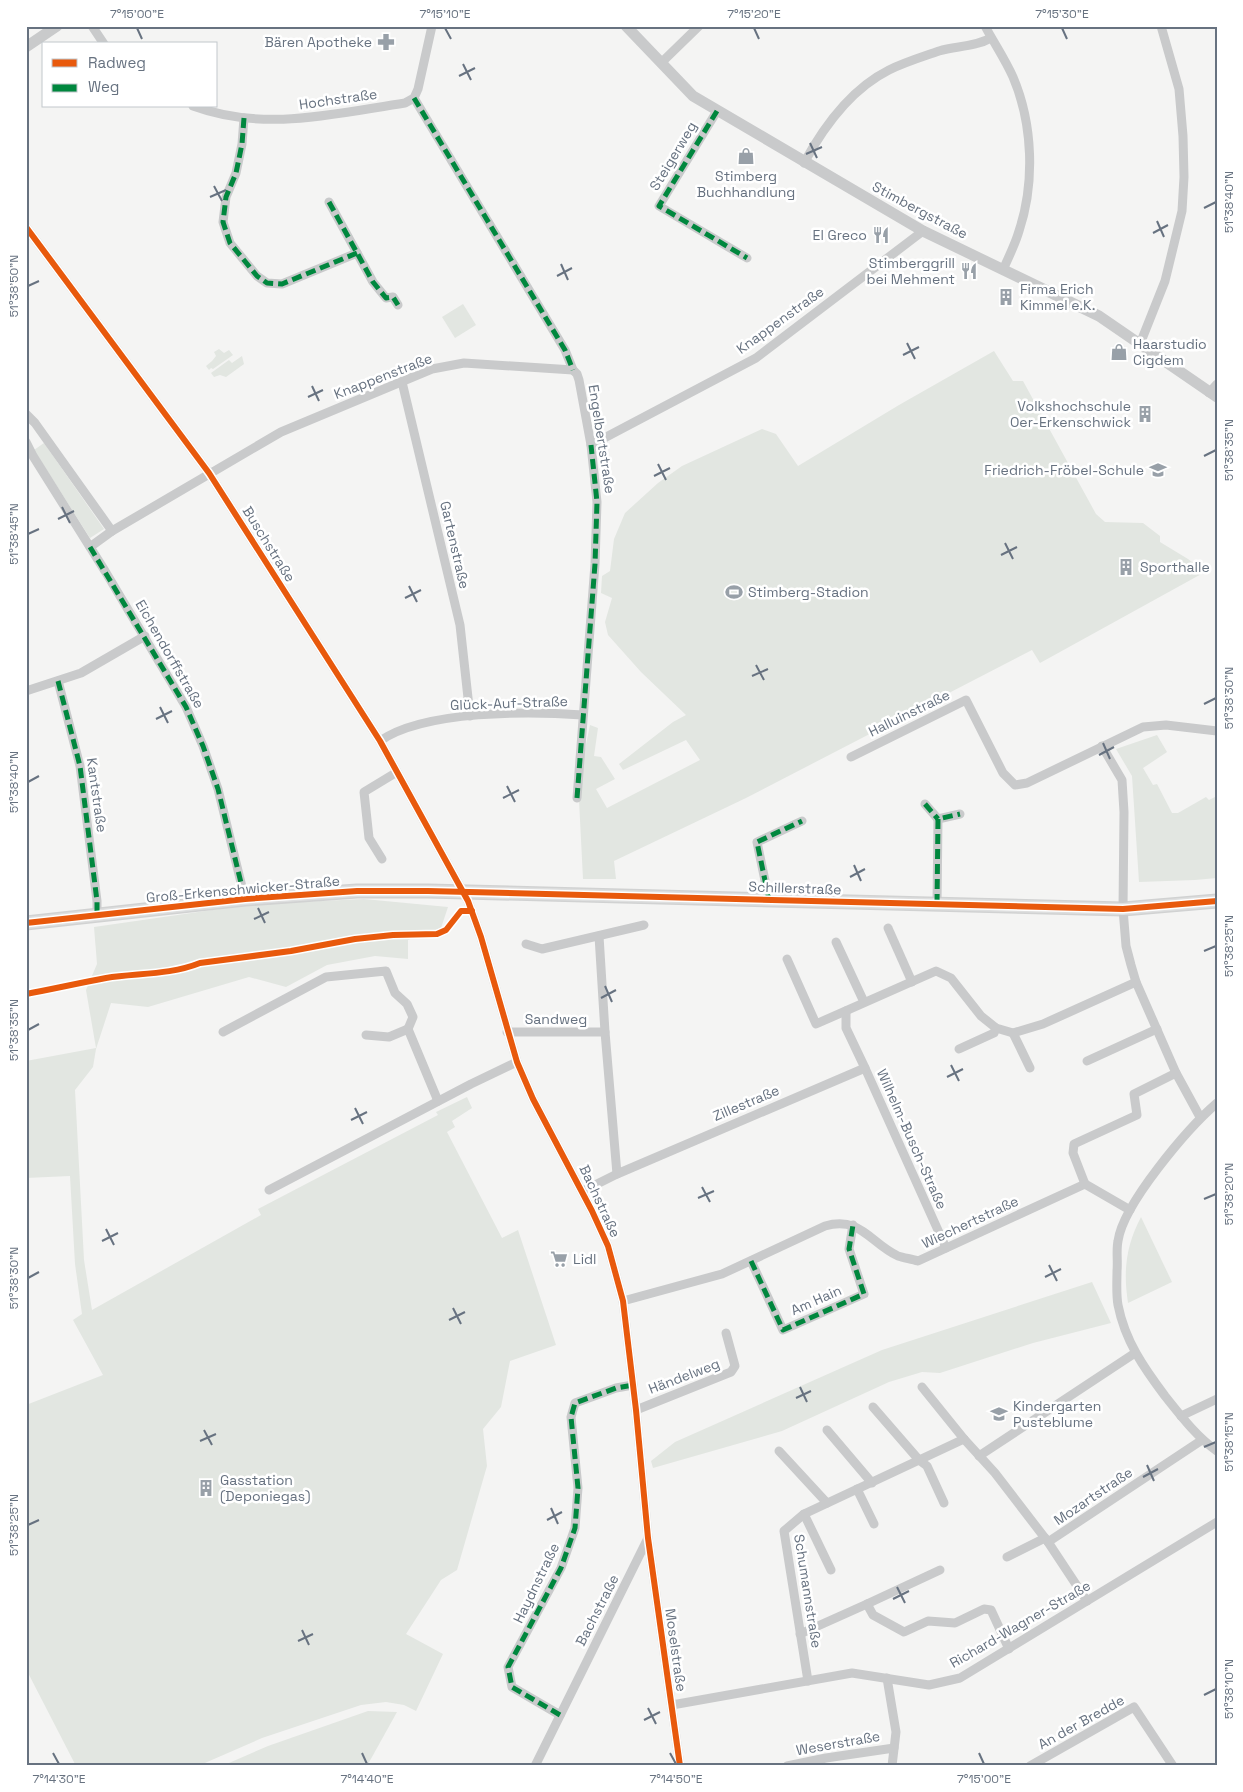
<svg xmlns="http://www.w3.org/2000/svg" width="1243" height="1792" font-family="'Space Grotesk',sans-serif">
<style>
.green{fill:#e2e6e1}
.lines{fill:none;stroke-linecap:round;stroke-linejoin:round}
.secondary-casing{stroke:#d1d2d2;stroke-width:15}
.minor{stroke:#c9cacb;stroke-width:9}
.tertiary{stroke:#c9cacb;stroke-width:11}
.secondary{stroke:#dedfdf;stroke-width:12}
.quiet{stroke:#00873e;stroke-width:5;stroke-dasharray:10 5;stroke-linecap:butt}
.cycleway-casing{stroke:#fff;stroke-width:9}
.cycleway{stroke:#e8590c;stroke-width:6}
.ticks{fill:none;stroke:#677280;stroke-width:2}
.labels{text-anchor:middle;stroke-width:5;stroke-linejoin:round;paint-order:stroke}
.poi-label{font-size:14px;fill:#677280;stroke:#fff;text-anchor:start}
.street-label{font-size:14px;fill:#677280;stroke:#fff}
.neatline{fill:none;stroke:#677280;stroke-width:2}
.ticks-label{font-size:12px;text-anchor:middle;fill:#677280}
</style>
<rect width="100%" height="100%" fill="#f4f4f3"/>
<!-- green -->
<g class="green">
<path d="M463 304 476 325 455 338 442 317Z"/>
<path d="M219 349 224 353 229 350 233 355 213 369 211 368 209 370 206 366 212 361 216 356 214 352Z"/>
<path d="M994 351 1013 381H1023L1096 514 1105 522 1143 523 1160 536V542L1188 559 1205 572 1040 663 1032 650 746 798 614 861 616 879H583L579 800V778L590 725 598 728 594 756 601 757 615 779 596 789 607 808 700 760 686 740 623 770 619 764 673 722 686 715 641 672 608 635 605 622 612 598 601 593 602 576 610 571 614 539 625 513 658 483 682 466 762 429 776 434 798 466 899 405Z"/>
<path d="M242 356 244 364 226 377 220 375 214 377 211 373 229 360 232 363Z"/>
<path d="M44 443 104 529 90 538 34 450Z"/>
<path d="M1157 735 1167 752 1143 768 1153 785 1157 784 1172 813H1178L1206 797 1209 800 1217 796V878L1195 880 1139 882 1132 776 1116 749Z"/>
<path d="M364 899 448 907 441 928 408 940V959L375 956 327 965 286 987 249 977 148 1007 111 1003 96 1049 93 1067 75 1090 84 1260 92 1310 261 1215 258 1209 438 1115 436 1112 467 1097 472 1108 452 1121 455 1127 447 1132 502 1238 518 1230 556 1345 510 1361 501 1407 483 1429 487 1466 457 1570 441 1580 406 1634 443 1654 416 1711 404 1705 386 1702 361 1705 262 1738 198 1766H76L26 1669V1405L103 1375 73 1320 82 1314 75 1264 70 1176 26 1178V1061L96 1048 86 990 97 964 94 927 254 904Z"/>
<path d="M1141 1217 1172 1282 1128 1303C1123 1270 1126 1246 1141 1217Z"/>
<path d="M1092 1282 1111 1323 1033 1343 940 1373 922 1372 889 1382 782 1431 653 1468 651 1461 675 1442 882 1350Z"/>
<path d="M368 1711 397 1712 367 1766H222L268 1746Z"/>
</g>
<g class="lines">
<!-- secondary casing -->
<g class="secondary-casing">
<path id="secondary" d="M26 923 245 899 357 891H428L1123 909 1217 901"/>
</g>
<!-- minor -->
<g class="minor">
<path d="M92 26 104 44"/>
<path d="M985 26C994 43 1005 59 1013 77 1033 124 1035 183 1019 231 1015 245 1008 258 1003 270"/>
<path d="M661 63 699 26"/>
<path d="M414 98 565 350 573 370 577 374 579 380 591 445 597 502 595 564 577 798"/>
<path d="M193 106C264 132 333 114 405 103L414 98 418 89 432 26"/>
<path d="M717 111 659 206 747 258"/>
<path d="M244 118 242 144 236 173 226 197 223 222 230 243 257 276 267 283 282 284 357 253"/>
<path d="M804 163C824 126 851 89 889 70 905 62 922 57 939 51 956 46 975 47 991 38"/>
<path d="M329 202 373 282 386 298 393 297 398 305"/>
<path d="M26 227 209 473 380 741 468 901 481 937 517 1062 533 1099 592 1211 608 1246 623 1301 636 1410 648 1538 680 1766"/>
<path d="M1140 344 1165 281 1182 211 1184 177 1183 136 1179 89 1161 26"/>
<path d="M402 382 460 625 470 716"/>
<path d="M1209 393 1217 384"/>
<path d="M26 414 35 423 112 531"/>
<path d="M26 442 33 456 105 571 186 707 203 746 218 789 245 899"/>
<path d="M591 445 756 358 923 231"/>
<path d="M90 547 112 531 281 432 432 369 464 363 573 370"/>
<path d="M58 681 80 766 97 901V915"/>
<path d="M26 691 81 673 145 636"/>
<path d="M380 741C424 710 530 711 583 715"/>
<path d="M1102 746 1122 780 1124 812 1123 909 1126 946 1131 965 1136 982 1176 1073 1200 1117"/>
<path d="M851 757 966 700 1003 773 1015 785 1027 783 1143 727 1166 725 1217 731"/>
<path d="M925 804 938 819"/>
<path d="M382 859 369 838 364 792 397 772"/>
<path d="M769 900 757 842 802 821"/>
<path d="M937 904 938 819 960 814"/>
<path d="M888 928 912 982"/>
<path d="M599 936 605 1032 617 1174"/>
<path d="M836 942 864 1002"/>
<path d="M526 944 542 949 644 925"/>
<path d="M787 959 816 1024 936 971 951 978 981 1016 996 1028 1013 1033 1043 1024 1136 982"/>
<path d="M223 1032 326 977 386 971 395 993 407 1004 413 1017 408 1029"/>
<path d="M507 1032H605"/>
<path d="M1013 1033 1030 1068"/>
<path d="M366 1035 389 1037 408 1029 438 1101"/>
<path d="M959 1049 994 1033 996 1028"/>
<path d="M1087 1061 1157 1029"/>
<path d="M865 1068 946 1248"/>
<path d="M1217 1103C1188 1128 1123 1204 1118 1241 1116 1250 1118 1261 1117 1271 1117 1282 1116 1294 1118 1305 1125 1341 1144 1368 1165 1396 1181 1416 1196 1436 1217 1451"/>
<path d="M1085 1184 1073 1153 1074 1144 1137 1115 1134 1094 1176 1073"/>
<path d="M269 1190 471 1084 517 1062"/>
<path d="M583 1191 617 1174 865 1068 846 1028V1011"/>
<path d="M751 1261 783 1330 864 1294 849 1249 853 1225"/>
<path d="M623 1301 722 1274 825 1226C861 1216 870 1243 898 1256 904 1258 912 1259 918 1261L1085 1184 1130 1210"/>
<path d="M922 1387 964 1439 995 1473 1048 1542 1087 1601"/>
<path d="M873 1407 919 1460 927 1466 944 1503"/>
<path d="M636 1410 731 1372 735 1366 726 1333"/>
<path d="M1181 1416 1217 1399"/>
<path d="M827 1430 872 1483"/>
<path d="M779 1451 827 1503"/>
<path d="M979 1456 1135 1353"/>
<path d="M857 1489 874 1524"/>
<path d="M804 1514 831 1570"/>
<path d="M1048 1542 1202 1440"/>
<path d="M1007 1557 1045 1538"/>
<path d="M867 1604 940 1570"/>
<path d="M800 1634 867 1604 873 1615 904 1632 928 1621 955 1623 984 1609 991 1610 1009 1649"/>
<path d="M887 1678 896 1732 892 1766"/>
<path d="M808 1681 784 1531 804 1514 964 1439"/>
<path d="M672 1705 852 1673 929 1685 960 1678 1217 1522"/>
<path d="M560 1715 512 1687 508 1667 561 1568 575 1528 578 1488 571 1417 575 1403 616 1388 633 1385"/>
<path d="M535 1766 648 1538"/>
<path d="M787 1766 826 1758 894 1748"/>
<path d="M1030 1766 1134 1707 1173 1766"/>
</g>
<!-- tertiary -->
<g class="tertiary">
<path d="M626 26 693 96 923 231 1099 316 1217 397"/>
<path d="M26 47 57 26"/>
</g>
<!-- secondary -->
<use href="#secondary" class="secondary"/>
<!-- quiet -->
<g class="quiet">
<path d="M414 98 565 350 573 370"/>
<path d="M717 111 659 206 747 258"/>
<path d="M244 118 242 144 236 173 226 197 223 222 230 243 257 276 267 283 282 284 357 253"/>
<path d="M329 202 373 282 386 298 393 297 398 305"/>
<path d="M90 547 186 707 203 746 218 789 245 899"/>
<path d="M58 681 80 766 97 901V915"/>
<path d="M577 798 595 564 597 502 591 445"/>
<path d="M925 804 938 819"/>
<path d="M769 900 757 842 802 821"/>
<path d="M937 904 938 819 960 814"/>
<path d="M751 1261 783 1330 864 1294 849 1249 853 1225"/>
<path d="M560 1715 512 1687 508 1667 561 1568 575 1528 578 1488 571 1417 575 1403 616 1388 633 1385"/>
</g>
<!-- cycleway casing -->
<g class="cycleway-casing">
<g id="cycleway">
<path d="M26 227 209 473 380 741 468 901 481 937 517 1062 533 1099 592 1211 608 1246 623 1301 636 1410 648 1538 680 1766"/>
<path d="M26 923 245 899 357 891H428L1123 909 1217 901"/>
<path d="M26 994C53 989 79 983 106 978 138 973 170 975 200 963L291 951 355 939 393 935 437 934 446 930 461 911H472"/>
</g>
</g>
<!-- cycleway -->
<use href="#cycleway" class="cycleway"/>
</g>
<!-- ticks -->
<path class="ticks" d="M137 28 142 39M445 28 451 39M754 28 759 39M1062 28 1067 39M463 64 471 80M459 76 475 68M810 143 817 158M806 154 822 147M214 186 222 201M210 197 226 190M1204 208 1216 202M1157 221 1164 237M1153 233 1168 225M561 264 568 280M557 276 572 268M28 286 39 281M907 343 915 359M903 355 919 347M312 386 319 401M308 397 323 390M1204 456 1216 450M658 464 666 480M654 476 670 468M62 507 70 523M58 519 74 511M28 534 39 529M1005 543 1013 559M1001 555 1017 547M409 586 417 602M405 598 421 590M756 665 764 680M752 676 768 669M1204 704 1216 698M160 707 168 723M156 719 172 711M1103 743 1110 759M1099 755 1114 747M28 782 39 776M507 786 515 802M503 798 519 790M854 865 861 881M850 877 865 869M258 908 265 923M254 919 269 912M1204 951 1216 946M605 986 612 1002M601 998 616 990M28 1030 39 1024M951 1065 959 1081M947 1077 963 1069M355 1108 363 1124M351 1120 367 1112M702 1187 710 1202M698 1198 714 1191M1204 1199 1216 1194M106 1229 114 1245M102 1241 118 1233M1049 1265 1057 1281M1045 1277 1061 1269M28 1278 39 1272M453 1308 461 1324M449 1320 465 1312M800 1387 807 1402M796 1398 811 1391M204 1430 212 1445M200 1441 216 1434M1204 1447 1216 1442M1147 1465 1154 1481M1143 1477 1158 1469M551 1508 558 1524M547 1520 562 1512M28 1525 39 1520M897 1587 905 1603M893 1599 909 1591M302 1630 309 1645M298 1641 313 1634M1204 1695 1216 1689M648 1708 656 1724M644 1720 660 1712M53 1753 59 1764M362 1753 367 1764M670 1753 676 1764M979 1753 984 1764"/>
<!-- icons -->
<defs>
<g id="pharmacy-bare" transform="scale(1.35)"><path d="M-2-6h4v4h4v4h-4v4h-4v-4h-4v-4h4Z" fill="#98a0a8" stroke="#fff" stroke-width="2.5" paint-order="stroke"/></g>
<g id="shop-bare" transform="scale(1.35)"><path d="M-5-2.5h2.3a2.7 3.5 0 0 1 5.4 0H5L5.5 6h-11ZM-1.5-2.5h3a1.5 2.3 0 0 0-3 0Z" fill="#98a0a8" stroke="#fff" stroke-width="2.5" paint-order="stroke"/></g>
<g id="restaurant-bare" transform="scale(1.35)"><path d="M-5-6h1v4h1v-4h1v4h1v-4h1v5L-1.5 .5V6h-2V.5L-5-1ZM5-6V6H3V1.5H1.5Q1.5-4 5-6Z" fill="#98a0a8" stroke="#fff" stroke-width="2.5" paint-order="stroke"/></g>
<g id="building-bare" transform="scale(1.35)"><path d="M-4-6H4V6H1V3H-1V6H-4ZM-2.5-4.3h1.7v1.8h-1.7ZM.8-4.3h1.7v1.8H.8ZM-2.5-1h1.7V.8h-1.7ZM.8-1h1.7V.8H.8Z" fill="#98a0a8" stroke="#fff" stroke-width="2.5" paint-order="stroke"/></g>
<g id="school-bare" transform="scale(1.35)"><path d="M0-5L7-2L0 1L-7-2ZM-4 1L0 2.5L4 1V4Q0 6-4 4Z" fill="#98a0a8" stroke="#fff" stroke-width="2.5" paint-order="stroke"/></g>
<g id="stadium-bare" transform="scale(1.35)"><path d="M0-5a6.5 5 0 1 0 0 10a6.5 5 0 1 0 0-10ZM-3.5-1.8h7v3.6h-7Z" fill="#98a0a8" stroke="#fff" stroke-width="2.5" paint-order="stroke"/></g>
<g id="supermarket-bare" transform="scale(1.35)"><path d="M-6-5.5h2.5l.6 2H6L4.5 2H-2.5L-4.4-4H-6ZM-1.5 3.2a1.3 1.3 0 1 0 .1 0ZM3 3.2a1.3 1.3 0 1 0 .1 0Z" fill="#98a0a8" stroke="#fff" stroke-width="2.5" paint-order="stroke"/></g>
</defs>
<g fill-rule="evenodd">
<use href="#pharmacy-bare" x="386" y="42"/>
<use href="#shop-bare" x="746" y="156"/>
<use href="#restaurant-bare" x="881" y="235"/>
<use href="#restaurant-bare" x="969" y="271"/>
<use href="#building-bare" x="1006" y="297"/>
<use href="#shop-bare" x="1119" y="352"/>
<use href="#building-bare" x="1145" y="414"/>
<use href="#school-bare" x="1158" y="470"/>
<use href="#building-bare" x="1126" y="567"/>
<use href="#stadium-bare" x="734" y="592"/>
<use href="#supermarket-bare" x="559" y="1259"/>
<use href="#school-bare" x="999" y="1414"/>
<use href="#building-bare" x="206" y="1488"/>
</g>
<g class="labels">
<!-- poi labels -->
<g class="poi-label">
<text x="372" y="47" text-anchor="end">Bären Apotheke</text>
<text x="746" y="181" text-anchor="middle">Stimberg<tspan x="746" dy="16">Buchhandlung</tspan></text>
<text x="867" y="240" text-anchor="end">El Greco</text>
<text x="955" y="268" text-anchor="end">Stimberggrill<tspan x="955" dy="16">bei Mehment</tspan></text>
<text x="1020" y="294">Firma Erich<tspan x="1020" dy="16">Kimmel e.K.</tspan></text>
<text x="1133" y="349">Haarstudio<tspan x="1133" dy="16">Cigdem</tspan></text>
<text x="1131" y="411" text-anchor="end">Volkshochschule<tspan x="1131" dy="16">Oer-Erkenschwick</tspan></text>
<text x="1144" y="475" text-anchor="end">Friedrich-Fröbel-Schule</text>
<text x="1140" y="572">Sporthalle</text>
<text x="748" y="597">Stimberg-Stadion</text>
<text x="573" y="1264">Lidl</text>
<text x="1013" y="1411">Kindergarten<tspan x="1013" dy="16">Pusteblume</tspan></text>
<text x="220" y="1485">Gasstation<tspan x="220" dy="16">(Deponiegas)</tspan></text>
</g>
<!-- street labels -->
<g class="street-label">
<text transform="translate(338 99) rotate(-8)" y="5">Hochstraße</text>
<text transform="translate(673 156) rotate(-59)" y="5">Steigerweg</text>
<text transform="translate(920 210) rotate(28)" y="5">Stimbergstraße</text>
<text transform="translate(780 320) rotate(-36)" y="5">Knappenstraße</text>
<text transform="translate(383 376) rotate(-21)" y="5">Knappenstraße</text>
<text transform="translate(602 439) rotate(81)" y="5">Engelbertstraße</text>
<text transform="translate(269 544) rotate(58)" y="5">Buschstraße</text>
<text transform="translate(455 545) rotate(77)" y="5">Gartenstraße</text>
<text transform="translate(170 654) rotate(60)" y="5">Eichendorffstraße</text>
<text transform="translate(509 703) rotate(-2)" y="5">Glück-Auf-Straße</text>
<text transform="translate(909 713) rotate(-26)" y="5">Halluinstraße</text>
<text transform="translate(97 795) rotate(82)" y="5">Kantstraße</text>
<text transform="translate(795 888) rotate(2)" y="5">Schillerstraße</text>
<text transform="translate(243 889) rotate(-5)" y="5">Groß-Erkenschwicker-Straße</text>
<text x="556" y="1024">Sandweg</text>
<text transform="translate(746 1103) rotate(-23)" y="5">Zillestraße</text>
<text transform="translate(912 1139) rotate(66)" y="5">Wilhelm-Busch-Straße</text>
<text transform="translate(600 1201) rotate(65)" y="5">Bachstraße</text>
<text transform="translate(970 1222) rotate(-25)" y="5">Wiechertstraße</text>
<text transform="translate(816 1300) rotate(-24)" y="5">Am Hain</text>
<text transform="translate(684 1376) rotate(-21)" y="5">Händelweg</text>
<text transform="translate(1093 1496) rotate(-34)" y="5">Mozartstraße</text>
<text transform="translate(536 1583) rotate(-64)" y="5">Haydnstraße</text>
<text transform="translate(808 1591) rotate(81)" y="5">Schumannstraße</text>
<text transform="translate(597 1610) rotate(-63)" y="5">Bachstraße</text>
<text transform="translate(1020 1624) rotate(-30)" y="5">Richard-Wagner-Straße</text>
<text transform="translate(676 1650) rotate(82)" y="5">Moselstraße</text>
<text transform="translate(1081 1722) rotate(-29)" y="5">An der Bredde</text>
<text transform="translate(838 1743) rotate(-10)" y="5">Weserstraße</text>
</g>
</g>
<!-- border -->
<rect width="1243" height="1792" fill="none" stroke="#ffffff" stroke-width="55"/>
<!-- legend -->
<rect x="42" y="42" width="175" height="65" fill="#ffffff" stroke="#c2c7cc"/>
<rect x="52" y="59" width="25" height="8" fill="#e8590c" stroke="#c2c7cc"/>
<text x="88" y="68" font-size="15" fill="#677280">Radweg</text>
<rect x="52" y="84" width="25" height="8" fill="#00873e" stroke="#c2c7cc"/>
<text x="88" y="92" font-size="15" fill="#677280">Weg</text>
<rect x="28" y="28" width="1188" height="1736" class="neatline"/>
<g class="ticks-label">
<text x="137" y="18">7°15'00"E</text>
<text x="445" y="18">7°15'10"E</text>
<text x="754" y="18">7°15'20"E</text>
<text x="1062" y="18">7°15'30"E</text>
<text transform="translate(1229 202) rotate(-90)" y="4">51°38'40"N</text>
<text transform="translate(14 286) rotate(-90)" y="4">51°38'50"N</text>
<text transform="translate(1229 450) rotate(-90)" y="4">51°38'35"N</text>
<text transform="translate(14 534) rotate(-90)" y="4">51°38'45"N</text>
<text transform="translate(1229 698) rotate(-90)" y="4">51°38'30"N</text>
<text transform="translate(14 782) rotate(-90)" y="4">51°38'40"N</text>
<text transform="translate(1229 946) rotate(-90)" y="4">51°38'25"N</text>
<text transform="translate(14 1030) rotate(-90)" y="4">51°38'35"N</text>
<text transform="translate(1229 1194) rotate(-90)" y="4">51°38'20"N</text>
<text transform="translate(14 1278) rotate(-90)" y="4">51°38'30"N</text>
<text transform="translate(1229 1442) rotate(-90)" y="4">51°38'15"N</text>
<text transform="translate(14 1525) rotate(-90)" y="4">51°38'25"N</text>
<text transform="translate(1229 1689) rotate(-90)" y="4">51°38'10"N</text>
<text x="59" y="1783">7°14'30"E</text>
<text x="367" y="1783">7°14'40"E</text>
<text x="676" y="1783">7°14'50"E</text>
<text x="984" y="1783">7°15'00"E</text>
</g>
</svg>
